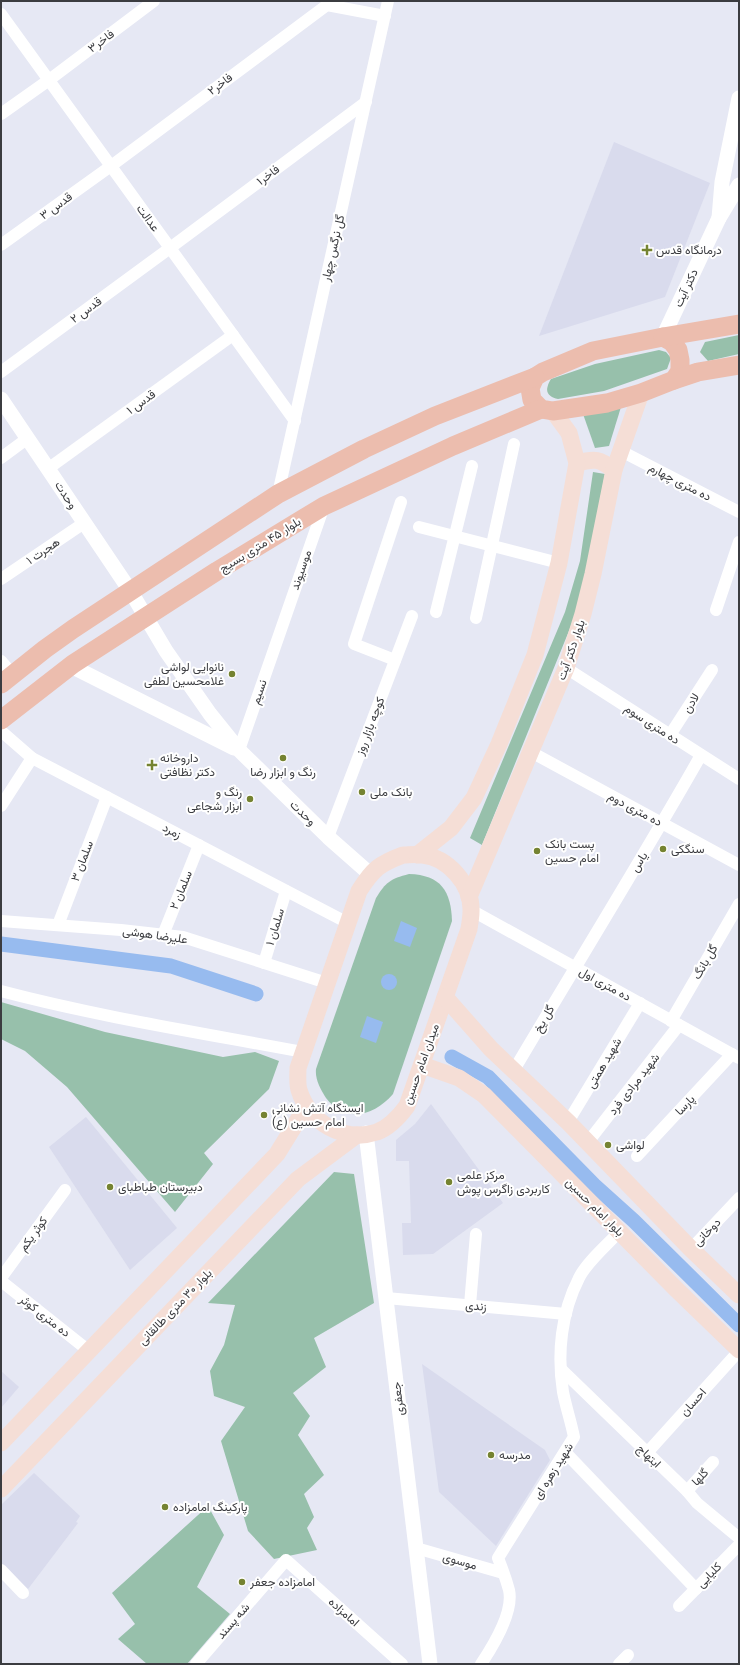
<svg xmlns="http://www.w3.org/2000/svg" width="740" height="1665" font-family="Roboto,Vazirmatn,sans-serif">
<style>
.built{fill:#d9dbed}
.green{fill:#97c0ab}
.water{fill:#97bbef}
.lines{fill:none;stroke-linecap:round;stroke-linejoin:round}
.canal{stroke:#97bbef;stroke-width:15}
.minor{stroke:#fff;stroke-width:12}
.tertiary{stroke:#fff;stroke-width:15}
.secondary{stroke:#f5ded6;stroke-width:17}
.primary{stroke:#ecbdae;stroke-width:19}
.poi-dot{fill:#758331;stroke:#fff;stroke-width:1.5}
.labels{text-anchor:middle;stroke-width:4;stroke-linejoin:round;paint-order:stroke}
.street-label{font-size:12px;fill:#3b3c40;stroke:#fff}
.poi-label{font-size:12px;fill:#3b3c40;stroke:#fff;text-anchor:start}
</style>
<rect width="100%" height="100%" fill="#e6e8f4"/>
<!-- built -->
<g class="built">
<path d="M614 142 710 183 665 297 539 336Z"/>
<path d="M431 1104 503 1203 433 1254 403 1255 402 1223H411L409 1161H396V1140L415 1124Z"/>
<path d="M86 1117 177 1228 130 1270 49 1147Z"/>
<path d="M422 1364 545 1450 550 1460 496 1546 439 1492Z"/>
<path d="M1 1371 19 1387 1 1408Z"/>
<path d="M34 1473 80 1516 76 1522 78 1523 28 1589 1 1563V1505Z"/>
</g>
<!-- green -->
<g class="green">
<path d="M739 335V354L708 361 700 352 705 342Z"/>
<path d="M659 350 666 352 671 358 667 369 604 391 558 399C545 396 545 389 551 379L595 364Z"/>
<path d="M621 407 609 446 595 448 583 414Z"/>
<path d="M593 472 605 474 588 562 575 616 482 845 470 838 565 612 580 561Z"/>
<path d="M409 874C441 875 451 891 452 921L393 1094C374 1116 346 1124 326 1098 320 1089 315 1079 316 1069L376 898C386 882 390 879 409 874Z"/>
<path d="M1 1002 105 1032 223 1057 255 1052 279 1061 269 1089 204 1153 213 1164 175 1212 67 1087 25 1051 1 1039Z"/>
<path d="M334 1172 354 1174 374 1303 314 1338 326 1367 293 1393 310 1416 298 1435 324 1475 304 1494 314 1517 307 1528 317 1550 274 1559 248 1531 221 1441 245 1407 214 1396 210 1371 224 1345 235 1305 208 1303Z"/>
<path d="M208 1506 224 1535 197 1587 230 1614 187 1664H147L118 1639 135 1624 112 1593Z"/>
</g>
<!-- water -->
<g class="water">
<path d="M401 921 417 928 410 947 394 941Z"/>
<circle cx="389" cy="982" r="8"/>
<path d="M367 1016 383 1022 376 1043 360 1037Z"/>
</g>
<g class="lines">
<!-- canal -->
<g class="canal">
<path d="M1 944 171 966 256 994"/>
<path d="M452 1057 488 1077 594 1185 634 1221 739 1325"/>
</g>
<!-- minor -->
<g class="minor">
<path d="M327 5 385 16"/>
<path d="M1 14 295 421"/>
<path d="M1 114 49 80 154 1"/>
<path d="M1 245 111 166 327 5 328 1"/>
<path d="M1 372 170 248 366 102"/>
<path d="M621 451 739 512"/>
<path d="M1 458 28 438"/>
<path d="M49 468 233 335"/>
<path d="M278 494 388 1"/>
<path d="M419 527 559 563"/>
<path d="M1 579 84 523"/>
<path d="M716 610 739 542"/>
<path d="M436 612 472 466"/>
<path d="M476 618 514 444"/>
<path d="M395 660 354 644 401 502"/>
<path d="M1 661 13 675"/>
<path d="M566 668 739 779"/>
<path d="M1 731 32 758 348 923"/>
<path d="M670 735 712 670"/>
<path d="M239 750 324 506"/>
<path d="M531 752 739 865"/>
<path d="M1 806 32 758"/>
<path d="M328 837 412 616"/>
<path d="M471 910 739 1058"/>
<path d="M1 921 121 930 183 937 327 983"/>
<path d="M58 925 107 797"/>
<path d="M163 935 199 845"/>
<path d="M264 963 286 891"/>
<path d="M1 991C100 1017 202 1033 303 1052"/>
<path d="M671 1021 739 904"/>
<path d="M514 1070C576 965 641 861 701 755"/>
<path d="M568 1122 640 1003"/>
<path d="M588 1142 679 1025"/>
<path d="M637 1156 732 1054"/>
<path d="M691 1249 739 1198"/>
<path d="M1 1278 65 1190"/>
<path d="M1 1281 89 1351"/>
<path d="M386 1298 566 1314"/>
<path d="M470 1305 476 1234"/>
<path d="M562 1370 687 1491 697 1503 739 1538"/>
<path d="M565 1452 696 1589"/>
<path d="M646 1454 739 1351"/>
<path d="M687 1491 713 1462"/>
<path d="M416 1548 503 1573"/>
<path d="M1 1570 23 1593"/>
<path d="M679 1606 739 1545"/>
<path d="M196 1664 286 1560 402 1664"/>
<path d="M481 1664C493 1646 514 1612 509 1590 506 1579 502 1568 498 1558L574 1437C571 1422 566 1407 563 1392 557 1354 561 1313 579 1278 586 1263 607 1245 619 1232"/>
<path d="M619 1664 628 1655"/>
</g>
<!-- tertiary -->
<g class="tertiary">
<path d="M739 98 722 182 719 218 739 185"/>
<path d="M663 337 719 218"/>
<path d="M1 399 131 592 166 651 210 714 239 750 328 837 370 874"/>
<path d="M71 666 234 748"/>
<path d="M366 1133 430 1664"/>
</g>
<!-- secondary -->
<g class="secondary">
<path d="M577 463C595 458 600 459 614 470"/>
<path d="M403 855C409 855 416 854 422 855 448 857 472 885 471 911 471 917 470 923 469 929L407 1106C399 1117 390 1127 377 1132 343 1143 309 1122 299 1090 297 1083 298 1075 298 1068L359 891C373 869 379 864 403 855Z"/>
<path d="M417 855 451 828 474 798 499 744 535 655 559 563 577 463 569 433 553 411"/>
<path d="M469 897 566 668 583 614 593 574 614 470 641 393"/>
<path d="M445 997 491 1049 568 1122 691 1249 739 1295"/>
<path d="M422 1065 459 1078 484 1095 676 1289 739 1350"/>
<path d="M1 1443 277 1154 306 1107"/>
<path d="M1 1489 298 1179 357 1135"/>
</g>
<!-- primary -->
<g class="primary">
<path d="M663 337 672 342 678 350 680 360V371L674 380 641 393 607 403 553 411 541 409 532 400 530 388 535 377 543 372 593 351Z"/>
<path d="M663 337 739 324"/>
<path d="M674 380 698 372 739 365"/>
<path d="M1 684 45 649 73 629 278 494 364 449 435 416 535 377"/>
<path d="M1 720 73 664 217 571 324 506 453 446 541 409"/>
</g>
</g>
<!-- markers -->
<g class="poi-dot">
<path d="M645 244h4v4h4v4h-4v4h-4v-4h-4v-4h4z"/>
<circle cx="232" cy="674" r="4"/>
<circle cx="283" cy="758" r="4"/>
<path d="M150 759h4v4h4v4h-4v4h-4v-4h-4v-4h4z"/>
<circle cx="362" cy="792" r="4"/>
<circle cx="250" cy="799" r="4"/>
<circle cx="663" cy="849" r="4"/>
<circle cx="537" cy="851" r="4"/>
<circle cx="264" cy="1115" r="4"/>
<circle cx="608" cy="1145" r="4"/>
<circle cx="449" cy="1182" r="4"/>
<circle cx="110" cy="1187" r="4"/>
<circle cx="491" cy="1455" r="4"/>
<circle cx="165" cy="1507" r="4"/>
<circle cx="242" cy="1582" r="4"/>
</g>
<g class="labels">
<!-- street labels -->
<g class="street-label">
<text transform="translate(101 41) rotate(-37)" y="4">فاخر۳</text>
<text transform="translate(220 84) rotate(-37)" y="4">فاخر۲</text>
<text transform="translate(268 175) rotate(-37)" y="4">فاخر۱</text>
<text transform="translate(56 206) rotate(-36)" y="4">قدس ۳</text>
<text transform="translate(148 218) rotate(54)" y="4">عدالت</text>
<text transform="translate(333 248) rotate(-77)" y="4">گل نرگس چهار</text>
<text transform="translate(686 288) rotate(-65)" y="4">دکتر آیت</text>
<text transform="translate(86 310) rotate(-36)" y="4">قدس ۲</text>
<text transform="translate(141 402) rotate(-36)" y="4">قدس ۱</text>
<text transform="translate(680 482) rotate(27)" y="4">ده متری چهارم</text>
<text transform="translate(66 495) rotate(57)" y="4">وحدت</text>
<text transform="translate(260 545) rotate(-32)" y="4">بلوار ۴۵ متری بسیج</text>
<text transform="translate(43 551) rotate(-34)" y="4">هجرت ۱</text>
<text transform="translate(301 570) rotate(-71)" y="4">موسیوند</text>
<text transform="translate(571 650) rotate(-71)" y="4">بلوار دکتر آیت</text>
<text transform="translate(259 692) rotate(-71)" y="4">نسیم</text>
<text transform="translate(691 703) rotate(-58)" y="4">لادن</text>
<text transform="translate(652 724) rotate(33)" y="4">ده متری سوم</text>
<text transform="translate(370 726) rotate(-69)" y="4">کوچه بازار روز</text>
<text transform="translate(635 809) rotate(28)" y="4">ده متری دوم</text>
<text transform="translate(303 813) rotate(44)" y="4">وحدت</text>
<text transform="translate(172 831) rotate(28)" y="4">زمرد</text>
<text transform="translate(82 861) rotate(-69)" y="4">سلمان ۳</text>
<text transform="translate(639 862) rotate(-58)" y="4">یاس</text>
<text transform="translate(181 890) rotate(-68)" y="4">سلمان ۲</text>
<text transform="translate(275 927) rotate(-73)" y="4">سلمان ۱</text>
<text transform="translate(155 935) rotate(8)" y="4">علیرضا هوشی</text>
<text transform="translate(705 962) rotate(-60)" y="4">گل بانگ</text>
<text transform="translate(605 984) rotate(29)" y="4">ده متری اول</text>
<text transform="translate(544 1019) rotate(-60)" y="4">گل یخ</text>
<text transform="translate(604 1063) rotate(-59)" y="4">شهید همتی</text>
<text transform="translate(421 1064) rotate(-70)" y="4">میدان امام حسین</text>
<text transform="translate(634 1084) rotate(-52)" y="4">شهید مرادی فرد</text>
<text transform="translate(685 1105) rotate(-47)" y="4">پارسا</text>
<text transform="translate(595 1207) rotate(45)" y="4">بلوار امام حسین</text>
<text transform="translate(707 1232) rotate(-46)" y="4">دوخانی</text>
<text transform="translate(33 1234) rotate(-54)" y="4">کوثر یکم</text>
<text transform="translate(476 1306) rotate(5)" y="4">زندی</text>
<text transform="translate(175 1307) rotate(-46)" y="4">بلوار ۳۰ متری طالقانی</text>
<text transform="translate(45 1316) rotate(38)" y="4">ده متری کوثر</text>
<text transform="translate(398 1399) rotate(-97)" y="4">جعفری</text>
<text transform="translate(693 1402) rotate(-48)" y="4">احسان</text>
<text transform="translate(649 1456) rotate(44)" y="4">ابتهاج</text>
<text transform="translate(553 1471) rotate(-58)" y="4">شهید زهره ای</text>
<text transform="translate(700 1477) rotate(-47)" y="4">گلها</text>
<text transform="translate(460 1561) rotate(16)" y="4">موسوی</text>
<text transform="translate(709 1575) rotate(-46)" y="4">کلیایی</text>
<text transform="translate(344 1612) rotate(42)" y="4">امامزاده</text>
<text transform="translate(233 1621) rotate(-49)" y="4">شه پسند</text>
</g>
<!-- poi labels -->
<g class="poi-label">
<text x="656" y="254">درمانگاه قدس</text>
<text x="224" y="671" text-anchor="end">نانوایی لواشی<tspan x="224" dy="14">غلامحسین لطفی</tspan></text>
<text x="160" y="762">داروخانه<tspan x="160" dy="14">دکتر نظافتی</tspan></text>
<text x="283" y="776" text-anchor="middle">رنگ و ابزار رضا</text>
<text x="242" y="796" text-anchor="end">رنگ و<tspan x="242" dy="14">ابزار شجاعی</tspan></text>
<text x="370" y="796">بانک ملی</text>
<text x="545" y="848">پست بانک<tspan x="545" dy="14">امام حسین</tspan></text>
<text x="671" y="853">سنگکی</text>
<text x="272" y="1112">ایستگاه آتش نشانی<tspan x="272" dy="14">امام حسین (ع)</tspan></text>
<text x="616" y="1149">لواشی</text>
<text x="457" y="1179">مرکز علمی<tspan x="457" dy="14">کاربردی زاگرس پوش</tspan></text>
<text x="118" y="1191">دبیرستان طباطبای</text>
<text x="499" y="1459">مدرسه</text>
<text x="173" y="1511">پارکینگ امامزاده</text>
<text x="250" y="1586">امامزاده جعفر</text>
</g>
</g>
<!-- border -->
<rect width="740" height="1665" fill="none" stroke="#3b3c40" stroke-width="4"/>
</svg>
